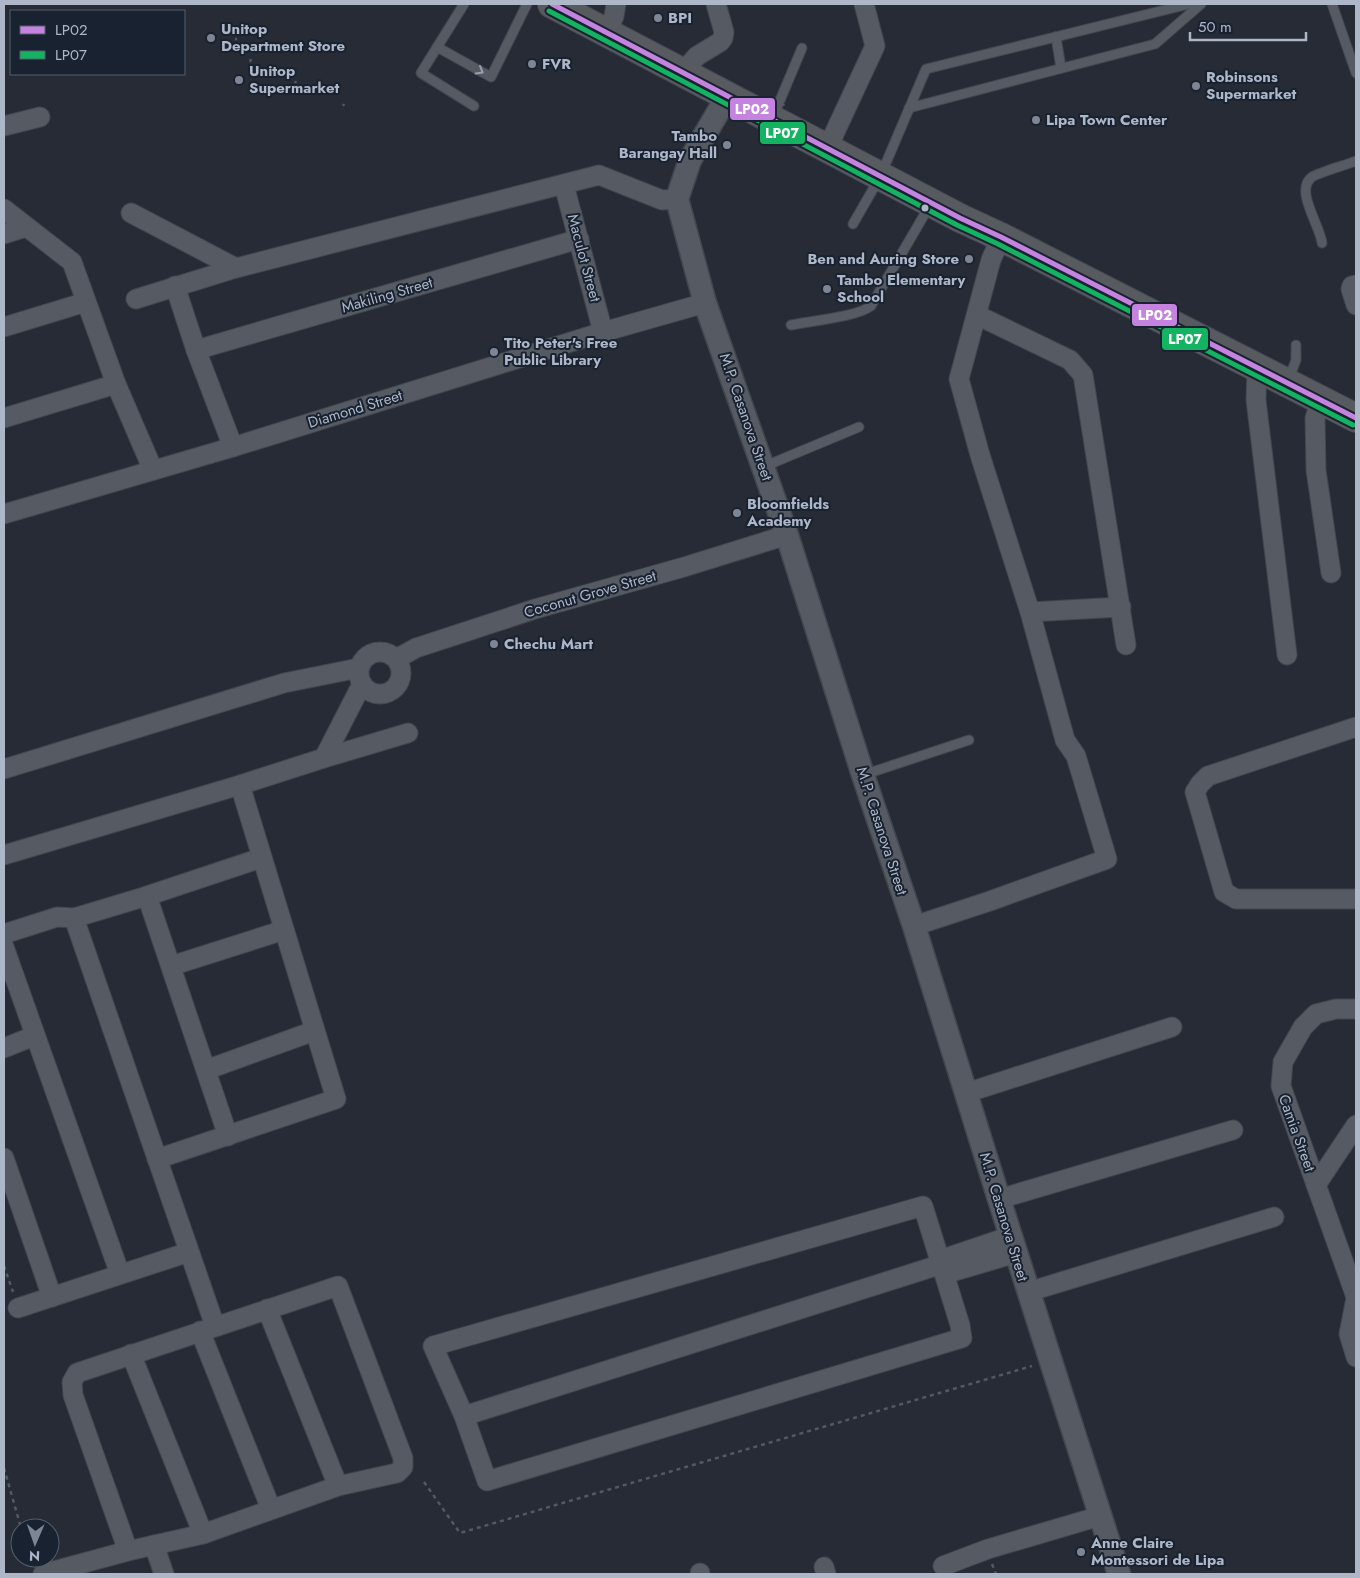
<svg xmlns="http://www.w3.org/2000/svg" width="1360" height="1578" font-family="Jost,sans-serif">
<style>
.lines{fill:none;stroke-linecap:round;stroke-linejoin:round}
.service-casing{stroke:#42464e;stroke-width:11}
.minor-casing{stroke:#42464e;stroke-width:21}
.tertiary-casing{stroke:#42464e;stroke-width:25}
.trunk-casing{stroke:#424751;stroke-width:30}
.path{stroke:#535960;stroke-width:2.5;stroke-dasharray:4 4;stroke-linecap:butt}
.service{stroke:#565a63;stroke-width:9}
.minor{stroke:#565a63;stroke-width:19}
.tertiary{stroke:#565a63;stroke-width:22}
.trunk{stroke:#575b60;stroke-width:28}
.path-bridge{stroke:#535960;stroke-width:2.5;stroke-dasharray:4 4;stroke-linecap:butt}
.bus-1-casing{stroke:#192230;stroke-width:9}
.bus-2-casing{stroke:#192230;stroke-width:9}
.bus-1{stroke:#c483df;stroke-width:5}
.bus-2{stroke:#13b361;stroke-width:5}
.oneway{stroke:#98a0af}
.poi-dot{fill:#7e8695;stroke:#192230;stroke-width:2}
.bus-dot{fill:#aeb7c8;stroke:#192230;stroke-width:2}
.labels{text-anchor:middle;stroke-width:4;stroke-linejoin:round;paint-order:stroke}
.poi-label{font-size:15px;font-weight:bold;fill:#aeb7c8;stroke:#192230;text-anchor:start}
.street-label{font-size:15px;fill:#aeb7c8;stroke:#192230}
.line-badge{stroke:#192230;stroke-width:2}
.badge-label{font-size:14px;text-anchor:middle;font-weight:bold;fill:#fff}
</style>
<rect width="100%" height="100%" fill="#262b35"/>
<g class="lines">
<!-- service casing -->
<g class="service-casing">
<g id="service">
<path d="M464 4 421 73 474 106"/>
<path d="M1332 4 1356 73"/>
<path d="M1056 37 1061 68"/>
<path d="M437 47 491 77 527 4"/>
<path d="M909 108 1155 44 1201 4"/>
<path d="M773 117 802 48"/>
<path d="M853 224 880 177 926 69 1189 4"/>
<path d="M1322 243C1320 225 1294 190 1312 177 1320 172 1346 165 1356 161"/>
<path d="M791 325C810 321 857 317 871 306L930 205"/>
<path d="M1288 381 1296 360V345"/>
<path d="M763 467 859 427"/>
<path d="M863 775 969 740"/>
</g>
</g>
<!-- minor casing -->
<g class="minor-casing">
<g id="minor">
<path d="M607 33 614 16 616 4"/>
<path d="M683 72 697 56 720 42 723 38 724 32 716 4"/>
<path d="M4 126 40 117"/>
<path d="M827 149 875 46 864 4"/>
<path d="M564 185 603 332"/>
<path d="M4 209 72 262 116 384 153 470"/>
<path d="M131 213 236 268"/>
<path d="M4 234 26 227"/>
<path d="M1356 285 1352 286 1351 289 1356 305"/>
<path d="M175 286 196 350 233 447"/>
<path d="M136 299 236 268 599 175 662 200 677 199"/>
<path d="M977 315 1070 360 1083 375 1126 645"/>
<path d="M4 327 86 302"/>
<path d="M196 350 579 239"/>
<path d="M1257 369 1256 400 1287 655"/>
<path d="M1321 400 1315 418 1316 470 1331 573"/>
<path d="M4 418 116 384"/>
<path d="M4 514 233 447 603 332 705 303"/>
<path d="M1030 612 1121 607"/>
<circle cx="380" cy="673" r="21"/>
<path d="M396 659 416 648 535 609 684 567 787 535"/>
<path d="M1356 727 1208 776 1200 784 1195 792 1224 892 1236 899H1356"/>
<path d="M324 758 408 733"/>
<path d="M4 769 284 683 359 668"/>
<path d="M4 855 240 785 324 758 362 684"/>
<path d="M147 896 228 1136"/>
<path d="M74 918 215 1326"/>
<path d="M914 926 990 901 1107 859 1076 756 1065 740 1030 612 980 455 959 379 991 260 1001 237"/>
<path d="M4 934 57 917 74 918 147 896 261 858"/>
<path d="M4 947 120 1274"/>
<path d="M171 966 284 930"/>
<path d="M1356 1009H1336L1316 1014 1303 1027 1283 1062 1281 1086 1356 1297"/>
<path d="M4 1048 34 1036"/>
<path d="M206 1070 314 1031"/>
<path d="M966 1093 1172 1027"/>
<path d="M4 1158 52 1297"/>
<path d="M157 1159 336 1099 240 785"/>
<path d="M1316 1185 1356 1125"/>
<path d="M999 1199 1233 1130"/>
<path d="M923 1206 960 1325 962 1338 487 1481 464 1416 433 1346Z"/>
<path d="M940 1260 1011 1236"/>
<path d="M945 1274 1016 1253"/>
<path d="M1028 1292 1274 1217"/>
<path d="M1356 1298 1349 1334 1356 1357"/>
<path d="M18 1308 189 1252"/>
<path d="M267 1309 338 1486"/>
<path d="M200 1331 271 1509"/>
<path d="M131 1354 203 1534"/>
<path d="M464 1416 942 1264"/>
<path d="M154 1545 164 1574"/>
<path d="M943 1566 988 1549 1100 1516"/>
<path d="M824 1567 826 1574"/>
<path d="M700 1573V1574"/>
<path d="M43 1574 128 1551 203 1534 338 1486 397 1473 403 1467V1458L338 1286 77 1373 72 1382 73 1395 128 1551"/>
</g>
</g>
<!-- tertiary casing -->
<g class="tertiary-casing">
<path id="tertiary" d="M728 95 690 160 677 199 705 303 787 535 863 775 914 926 999 1199 1119 1574"/>
</g>
<!-- trunk casing -->
<g class="trunk-casing">
<path id="trunk" d="M552 4 960 218 1001 237 1356 418"/>
</g>
<!-- path -->
<g class="path">
<path d="M235 39H237"/>
<path d="M250 62 251 59"/>
<path d="M295 83 296 81"/>
<path d="M343 106 344 104"/>
<path d="M4 1266 13 1292"/>
<path d="M4 1468 21 1528"/>
<path d="M424 1482 460 1533 1032 1366"/>
<path d="M992 1564 996 1574"/>
</g>
<!-- service -->
<use href="#service" class="service"/>
<!-- minor -->
<use href="#minor" class="minor"/>
<!-- tertiary -->
<use href="#tertiary" class="tertiary"/>
<!-- trunk -->
<use href="#trunk" class="trunk"/>
<!-- path-bridge -->
<path class="path-bridge" d="M765 141 784 104"/>
<!-- bus-1 casing -->
<g class="bus-1-casing">
<path id="bus-1" d="M552 4 960 218 1001 237 1356 418"/>
</g>
<!-- bus-2 casing -->
<g class="bus-2-casing">
<path id="bus-2" d="M549 11 957 225 998 244 1353 425"/>
</g>
<!-- bus-1 -->
<use href="#bus-1" class="bus-1"/>
<!-- bus-2 -->
<use href="#bus-2" class="bus-2"/>
</g>
<!-- one-way arrows -->
<defs><path id="oneway-chevron" d="M-2-3.5L2.5 0L-2 3.5" fill="none" stroke-width="1.6" stroke-linecap="round" stroke-linejoin="round" transform="scale(1.25)"/></defs>
<use class="oneway" href="#oneway-chevron" transform="translate(480 71) rotate(30)"/>
<!-- markers -->
<g class="poi-dot">
<circle cx="658" cy="18" r="5"/>
<circle cx="211" cy="38" r="5"/>
<circle cx="532" cy="64" r="5"/>
<circle cx="239" cy="80" r="5"/>
<circle cx="1196" cy="86" r="5"/>
<circle cx="1036" cy="120" r="5"/>
<circle cx="727" cy="145" r="5"/>
<circle cx="969" cy="259" r="5"/>
<circle cx="827" cy="289" r="5"/>
<circle cx="494" cy="352" r="5"/>
<circle cx="737" cy="513" r="5"/>
<circle cx="494" cy="644" r="5"/>
<circle cx="1081" cy="1552" r="5"/>
</g>
<circle class="bus-dot" cx="925" cy="208" r="4.5"/>
<g class="labels">
<!-- poi labels -->
<g class="poi-label">
<text x="668" y="23">BPI</text>
<text x="221" y="34">Unitop<tspan x="221" dy="17">Department Store</tspan></text>
<text x="542" y="69">FVR</text>
<text x="249" y="76">Unitop<tspan x="249" dy="17">Supermarket</tspan></text>
<text x="1206" y="82">Robinsons<tspan x="1206" dy="17">Supermarket</tspan></text>
<text x="1046" y="125">Lipa Town Center</text>
<text x="717" y="141" text-anchor="end">Tambo<tspan x="717" dy="17">Barangay Hall</tspan></text>
<text x="959" y="264" text-anchor="end">Ben and Auring Store</text>
<text x="837" y="285">Tambo Elementary<tspan x="837" dy="17">School</tspan></text>
<text x="504" y="348">Tito Peter's Free<tspan x="504" dy="17">Public Library</tspan></text>
<text x="747" y="509">Bloomfields<tspan x="747" dy="17">Academy</tspan></text>
<text x="504" y="649">Chechu Mart</text>
<text x="1091" y="1548">Anne Claire<tspan x="1091" dy="17">Montessori de Lipa</tspan></text>
</g>
<!-- street labels -->
<g class="street-label">
<text transform="translate(584 258) rotate(75)" y="5">Maculot Street</text>
<text transform="translate(387 295) rotate(-16)" y="5">Makiling Street</text>
<text transform="translate(355 409) rotate(-17)" y="5">Diamond Street</text>
<text transform="translate(746 417) rotate(71)" y="5">M.P. Casanova Street</text>
<text transform="translate(590 594) rotate(-16)" y="5">Coconut Grove Street</text>
<text transform="translate(882 831) rotate(72)" y="5">M.P. Casanova Street</text>
<text transform="translate(1297 1133) rotate(70)" y="5">Camia Street</text>
<text transform="translate(1004 1217) rotate(73)" y="5">M.P. Casanova Street</text>
</g>
</g>
<g class="line-badge">
<rect x="729" y="97" width="47" height="24" rx="5" fill="#c483df"/>
<rect x="759" y="121" width="47" height="24" rx="5" fill="#13b361"/>
<rect x="1131" y="303" width="47" height="24" rx="5" fill="#c483df"/>
<rect x="1161" y="327" width="48" height="24" rx="5" fill="#13b361"/>
</g>
<g class="badge-label">
<text x="752" y="114">LP02</text>
<text x="782" y="138">LP07</text>
<text x="1155" y="320">LP02</text>
<text x="1185" y="344">LP07</text>
</g>
<!-- border -->
<rect width="1360" height="1578" fill="none" stroke="#aeb7c8" stroke-width="10"/>
<!-- legend -->
<rect x="10" y="10" width="175" height="65" fill="#192230" stroke="#555e6d"/>
<rect x="20" y="26" width="25" height="8" fill="#c483df" stroke="#555e6d"/>
<text x="55" y="35" font-size="15" fill="#aeb7c8">LP02</text>
<rect x="20" y="51" width="25" height="8" fill="#13b361" stroke="#555e6d"/>
<text x="55" y="60" font-size="15" fill="#aeb7c8">LP07</text>
<!-- north arrow -->
<g transform="translate(35 1543) rotate(182)"><circle r="24" fill="#192230" stroke="#555e6d"/>
<path d="M0-4L9 19L0 12L-9 19Z" fill="#7e8695"/>
<text y="-8" font-size="14" font-weight="bold" text-anchor="middle" fill="#aeb7c8">N</text>
</g>
<!-- scale -->
<path d="M1190 32v8h116v-8" fill="none" stroke="#aeb7c8" stroke-width="2.5"/>
<text x="1198" y="32" font-size="15" fill="#aeb7c8" stroke="#192230" stroke-width="4" paint-order="stroke">50 m</text>
</svg>
